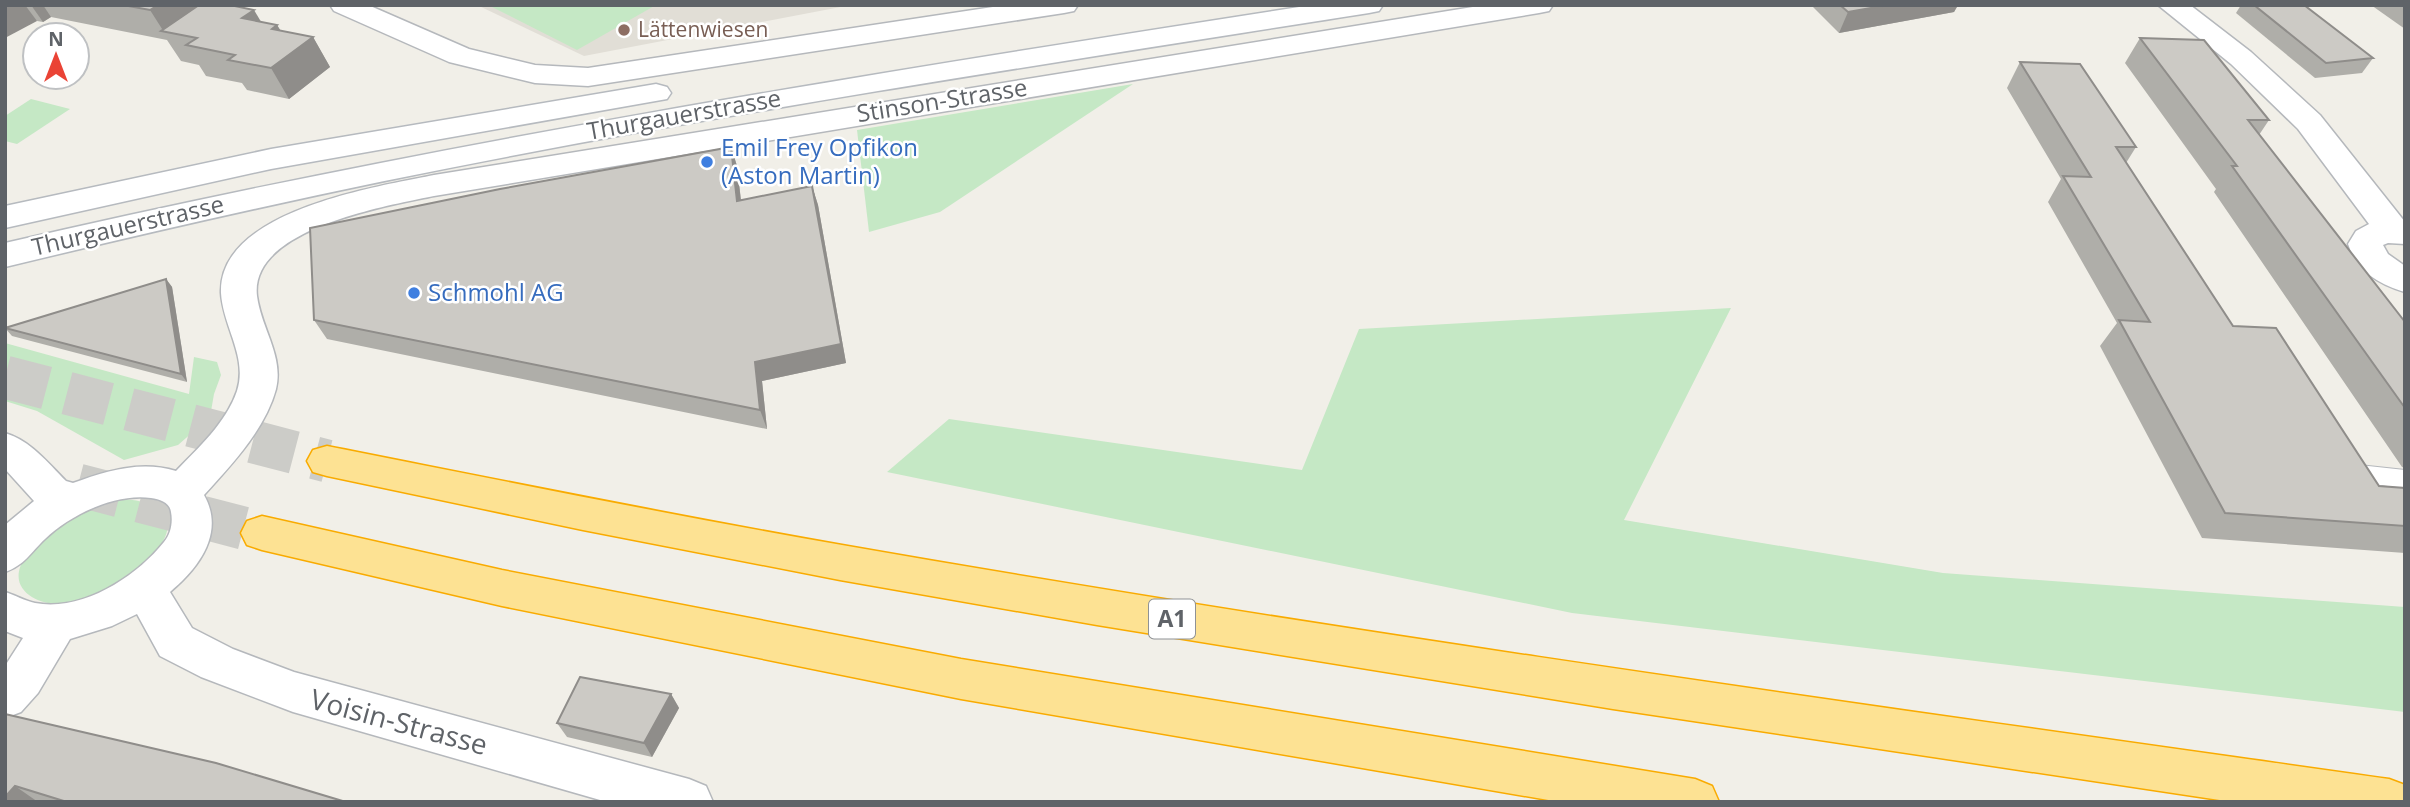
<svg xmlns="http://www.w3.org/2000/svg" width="2410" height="807" font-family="'Open Sans',sans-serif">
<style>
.education{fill:#e1ded6}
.green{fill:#c5e8c5}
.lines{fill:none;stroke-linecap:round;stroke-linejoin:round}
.motorway-tunnel{stroke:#ccccc8;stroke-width:43;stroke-dasharray:43 21;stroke-linecap:butt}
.service-casing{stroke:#b5b8bc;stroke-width:2}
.minor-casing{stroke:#b5b8bc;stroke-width:3}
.secondary-casing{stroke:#b6babf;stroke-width:3}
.motorway-casing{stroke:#f9ab00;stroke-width:3}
.service{fill:#fff;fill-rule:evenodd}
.minor{fill:#fff;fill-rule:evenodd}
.secondary{fill:#fff;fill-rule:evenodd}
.motorway{fill:#fde293;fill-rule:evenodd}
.wall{fill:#afaea9}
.shaded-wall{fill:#8f8d8a}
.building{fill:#cccac5;stroke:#8f8d8a;stroke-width:2}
.education-dot{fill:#8d6e63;stroke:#fff;stroke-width:2.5}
.shop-dot{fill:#3f7fe0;stroke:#fff;stroke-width:2.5}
.labels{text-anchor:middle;stroke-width:5;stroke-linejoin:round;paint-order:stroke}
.far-education-label{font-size:21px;fill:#785e54;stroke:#fff;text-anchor:start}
.shield{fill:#fff;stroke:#8f9295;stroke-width:2}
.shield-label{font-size:23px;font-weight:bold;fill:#5f6368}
.street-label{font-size:24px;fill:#5f6368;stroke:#fff}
.shop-label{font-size:24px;fill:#366cbe;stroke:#fff;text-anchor:start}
.near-street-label{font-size:28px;fill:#5f6368;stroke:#fff}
</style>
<rect width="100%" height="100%" fill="#f1efe8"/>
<!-- education -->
<path class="education" d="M477 5H851L584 56Z"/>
<!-- green -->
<g class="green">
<path d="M488 5H656L577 50Z"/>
<path d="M1133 84 940 212 869 232 857 130Z"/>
<path d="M31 99 70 109 17 144 5 141V116Z"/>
<path d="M1731 308 1624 520 1943 573 2405 607V712L1572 613 887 472 949 419 1302 470 1359 329Z"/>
<path d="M5 343 189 394 194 357 217 362 221 375 214 394 210 417 178 445 124 460 37 411 5 401Z"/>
<path d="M124 499C185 504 175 538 138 570 132 575 126 583 118 587 104 594 83 602 68 604 38 607 3 589 26 556 33 545 46 533 55 525 74 510 102 503 124 499Z"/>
</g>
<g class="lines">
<!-- motorway-tunnel -->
<g class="motorway-tunnel">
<path d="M5 377 327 461"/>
<path d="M78 485 262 533"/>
</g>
<!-- service casing -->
<g class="service-casing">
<path id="service" d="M2347 456 2355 459 2359 465 2405 470V488L2344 481 2335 465 2339 459Z"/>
</g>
<!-- minor casing -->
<g class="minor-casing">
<g id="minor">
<path d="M330 5H368L469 49 535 65 588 68 1006 5H1078L1074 11 1064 13 588 86 535 83 449 62 334 11Z"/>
<path d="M1485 5H1553L1549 11 1539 13 434 196C386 206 249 229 257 296 261 328 284 356 276 389 265 430 231 465 204 495 225 532 200 567 170 592L192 628 233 649 294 672 689 779 706 786 713 802H607L293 712 201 677 160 656 137 614 112 626 70 639 38 693 21 712 5 718V666L23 638 5 631V592C15 595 25 601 35 603 82 612 136 577 164 542 171 534 173 522 171 512 170 503 160 499 151 498 115 493 70 515 45 539 30 553 25 565 5 572V525L34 501 5 469V433C31 441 47 462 66 481L73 483C106 471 141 460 176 471 198 448 226 423 237 391 248 357 223 327 221 293 218 211 375 187 434 175Z"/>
<path d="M2158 5H2190L2251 52 2320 115 2405 222V244L2388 243 2383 245 2388 254 2405 266V292C2378 284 2357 271 2348 244L2356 231 2369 224 2298 129 2231 64Z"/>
</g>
</g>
<!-- secondary casing -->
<g class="secondary-casing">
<g id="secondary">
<path d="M1312 5H1383L1379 11 1369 13C1084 58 799 101 516 155 345 187 175 226 5 267V243C439 142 873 73 1312 5Z"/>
<path d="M656 84 667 87 671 93 667 99 271 169 5 228V206L271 149Z"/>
</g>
</g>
<!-- motorway casing -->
<g class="motorway-casing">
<g id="motorway">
<path d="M327 446C499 480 670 515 842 545 1356 635 1873 706 2389 779L2405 785V802H2233L1613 709 1097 625 840 580 583 530 327 476 313 472 307 461 313 450Z"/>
<path d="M262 516 502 570 961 659 1695 779 1712 786 1719 802H1560L961 699 502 606 262 550 247 545 241 533 247 521Z"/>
</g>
</g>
<!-- service -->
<use href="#service" class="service"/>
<!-- minor -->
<use href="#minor" class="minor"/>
<!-- secondary -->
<use href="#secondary" class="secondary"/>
<!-- motorway -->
<use href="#motorway" class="motorway"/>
</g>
<!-- wall -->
<g class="wall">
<path d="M5 5H230L261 22 277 25 281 31 313 37 330 67 289 99 247 90 242 83 206 76 199 65 181 61 167 40 51 17 43 22 37 21Z"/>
<path d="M1811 5H1958L1954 12 1839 33Z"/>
<path d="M2241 5H2304L2373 58 2362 73 2315 78 2236 13Z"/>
<path d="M2371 5H2405V29Z"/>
<path d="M2140 38 2269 120 2259 135 2405 322V468L2402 467 2214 192 2216 189 2125 63Z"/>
<path d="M2020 62 2136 147 2126 163 2233 326 2379 486 2405 488V553L2202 538 2100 346 2117 323 2048 202 2061 179 2007 88Z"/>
<path d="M731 147 737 166 741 200 812 186 818 205 846 363 762 381 767 429 327 339 314 320Z"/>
<path d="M166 279 172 287 187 382 12 336 5 328Z"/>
<path d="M671 694 679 708 652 757 567 737 557 723Z"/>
<path d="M5 714 346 802H5Z"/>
</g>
<!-- shaded-wall -->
<g class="shaded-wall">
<path d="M5 5H25L37 21 5 38Z"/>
<path d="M31 5H43L51 17 43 22Z"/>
<path d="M158 5H202L164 32 150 10Z"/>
<path d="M1888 5H1958L1954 12 1839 33 1848 12Z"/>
<path d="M254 10 272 40 242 18Z"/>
<path d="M277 25 293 52 313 37 330 67 289 99 271 68 272 29Z"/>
<path d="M731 147 737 166 743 220 737 201Z"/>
<path d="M812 186 818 205 846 363 762 381 767 429 760 410 755 362Z"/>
<path d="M166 279 172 287 187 382 181 374Z"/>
<path d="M671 694 679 708 652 757 644 743Z"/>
<path d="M15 786 38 802H5V797Z"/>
</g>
<!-- building -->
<g class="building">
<path d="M123 5H158L150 10Z"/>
<path d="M199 5H230L254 10 242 18 277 25 272 29 313 37 271 68 228 60 235 55 186 45 197 38 161 31Z"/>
<path d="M1840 5H1888L1848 12Z"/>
<path d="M2254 5H2304L2373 58 2326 63Z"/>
<path d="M2140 38 2204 40 2269 120H2248L2405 322V408L2232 166H2237Z"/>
<path d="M2020 62 2080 64 2136 147H2116L2233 326 2276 328 2379 486 2405 488V526L2225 513 2119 320 2150 322 2063 176 2091 177Z"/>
<path d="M731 147 737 201 812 186 841 344 755 362 760 410 314 320 310 228 500 189Z"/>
<path d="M166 279 181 374 5 328Z"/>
<path d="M580 677 671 694 644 743 557 723Z"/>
<path d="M5 714 216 763 346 802H67L15 786 5 797Z"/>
</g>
<!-- markers -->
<circle class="education-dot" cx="624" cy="30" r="7"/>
<g class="shop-dot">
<circle cx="707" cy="162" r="7"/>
<circle cx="414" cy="293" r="7"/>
</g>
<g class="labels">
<!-- far-education labels -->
<g class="far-education-label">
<text x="638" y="37">Lättenwiesen</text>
</g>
<!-- shield labels -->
<rect class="shield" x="1149" y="599.5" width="46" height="39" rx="5"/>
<g class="shield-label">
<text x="1172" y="627">A1</text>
</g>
<!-- street labels -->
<g class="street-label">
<text transform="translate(942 101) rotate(-9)" y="8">Stinson-Strasse</text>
<text transform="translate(684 115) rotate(-10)" y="8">Thurgauerstrasse</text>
<text transform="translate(128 226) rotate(-13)" y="8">Thurgauerstrasse</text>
</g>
<!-- shop labels -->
<g class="shop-label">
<text x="721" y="156">Emil Frey Opfikon<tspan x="721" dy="28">(Aston Martin)</tspan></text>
<text x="428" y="301">Schmohl AG</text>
</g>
<!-- near-street labels -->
<g class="near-street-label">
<text transform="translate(399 722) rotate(15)" y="10">Voisin-Strasse</text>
</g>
</g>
<!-- border -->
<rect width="2410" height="807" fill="none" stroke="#5f6368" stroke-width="14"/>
<!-- north arrow -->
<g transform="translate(56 56)"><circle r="33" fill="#ffffff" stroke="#bfc1c3" stroke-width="2"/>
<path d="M0-5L12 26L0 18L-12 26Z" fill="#ea4335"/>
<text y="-10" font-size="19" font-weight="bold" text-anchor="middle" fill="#5f6368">N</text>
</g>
</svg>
